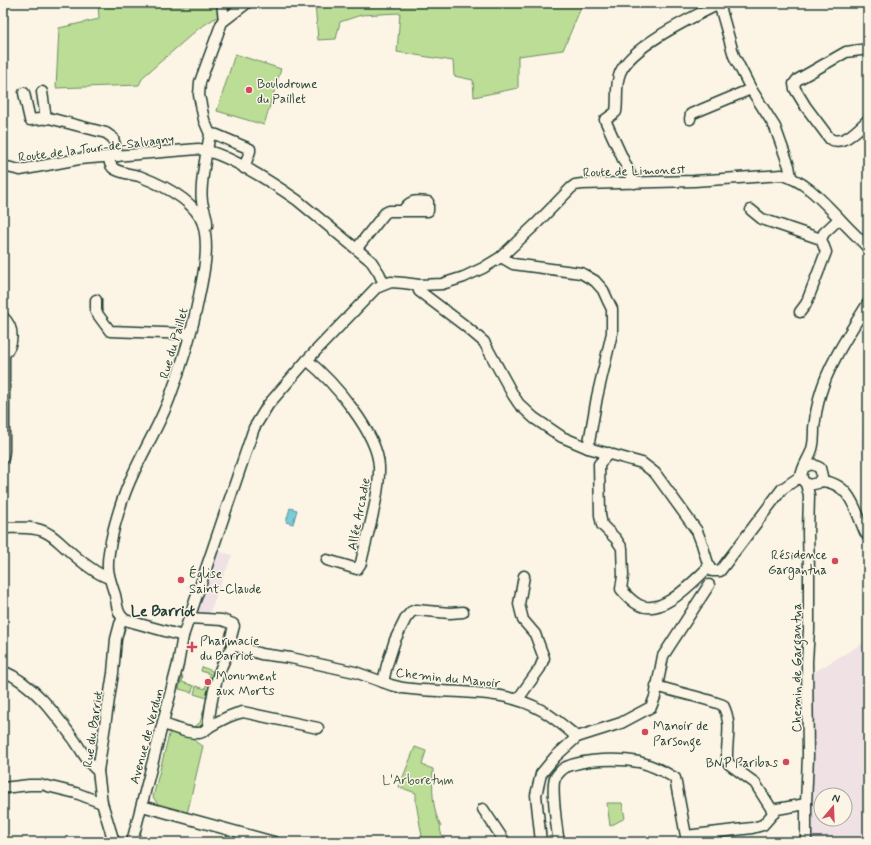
<svg xmlns="http://www.w3.org/2000/svg" width="871" height="845" font-family="Mynerve,sans-serif">
<style>
.built{fill:#efe1e4;fill-rule:evenodd}
.green{fill:#bcdd96;stroke:#6e8d65}
.water{fill:#7ccbd9;stroke:#579297}
.lines{fill:none;stroke-linecap:round;stroke-linejoin:round}
.minor-casing{stroke:#1f3d34;stroke-width:13}
.minor{stroke:#fcf5e5;stroke-width:10}
.poi-dot{fill:#d1495b;stroke:#fcf5e5;stroke-width:1.5}
.labels{text-anchor:middle;stroke-width:3;stroke-linejoin:round;paint-order:stroke}
.poi-label{font-size:13px;fill:#1f3d34;stroke:#fcf5e5;text-anchor:start}
.street-label{font-size:13px;fill:#1f3d34;stroke:#fcf5e5}
.park-label{font-size:13px;fill:#3e5d48;stroke:#fcf5e5}
.quarter-label{font-size:15px;font-weight:bold;fill:#1f3d34;stroke:#fcf5e5}
</style>
<rect width="100%" height="100%" fill="#fcf5e5"/>
<filter id="ink" filterUnits="userSpaceOnUse"><feTurbulence type="fractalNoise" baseFrequency=".025" numOctaves="2"/><feDisplacementMap in="SourceGraphic" scale="8" xChannelSelector="R" yChannelSelector="G"/><feConvolveMatrix kernelMatrix="1 2 1 2 8 2 1 2 1" color-interpolation-filters="sRGB"/></filter>
<g filter="url(#ink)">
<!-- built -->
<g class="built">
<path d="M865 409H868V479L861 445Z"/>
<path d="M214 550 232 555 208 617 193 615Z"/>
<path d="M868 640V842H810L811 674ZM821 795H845V819H821Z"/>
</g>
<!-- green -->
<g class="green">
<path d="M98 3H218L220 15 198 29 143 77 139 85 56 88 59 28 99 19Z"/>
<path d="M315 3H583L563 50 518 56V88L474 97 473 80 454 76 453 61 397 52 400 13 361 15 340 22 336 39 318 40Z"/>
<path d="M235 54 281 69 264 125 217 111Z"/>
<path d="M202 667 215 672 204 725C198 732 191 728 184 726L185 725 193 727 200 723 207 698 194 694 196 686 205 689 210 674 201 671Z"/>
<path d="M182 676 183 677 182 682 194 686 191 693 187 691 179 689Z"/>
<path d="M170 731 193 738 197 743 203 746 187 814 159 806 153 797Z"/>
<path d="M415 747 426 751 422 765 433 769C432 789 432 809 441 827L440 828 443 842H423L416 803V793L399 787Z"/>
<path d="M607 803H622L625 818 610 826Z"/>
</g>
<!-- water -->
<path class="water" d="M290 508 297 510 293 524 286 522Z"/>
<g class="lines">
<!-- minor casing -->
<g class="minor-casing">
<g id="minor">
<path d="M222 3 224 20"/>
<path d="M715 3 721 10 734 56 751 89 775 127 789 166 791 177"/>
<path d="M868 49 846 52 797 80 794 84 795 89 806 107 830 139C844 146 858 129 868 120"/>
<path d="M42 92 46 119"/>
<path d="M24 93 30 120 49 118 106 133 113 138 118 156"/>
<path d="M690 119 691 114 751 89"/>
<path d="M210 134 217 135 250 149V151L244 168"/>
<path d="M207 150 210 134 204 120 199 95 200 82 222 22 247 3"/>
<path d="M206 155C204 167 200 189 202 201 203 209 208 217 207 226"/>
<path d="M109 157C109 161 110 165 113 168 119 173 131 174 139 176 160 184 195 200 203 224 210 248 203 277 198 301 192 332 182 364 171 394 159 429 136 461 124 496 120 506 117 517 114 528 111 541 107 555 108 569 109 578 112 586 115 595 117 604 117 614 125 620L183 636"/>
<path d="M3 166 20 170 79 159 198 149C225 152 274 184 297 200L371 261 379 273 384 284"/>
<path d="M634 183 605 120 616 112C618 100 615 85 620 73 631 46 691 18 717 5"/>
<path d="M751 210 762 219 821 239"/>
<path d="M357 248 385 213 389 211H428V202C416 201 410 199 403 211"/>
<path d="M501 257 513 264 581 273 595 281 603 290 608 301 612 309V333L597 397 588 448"/>
<path d="M419 285V291L464 325 484 342 513 395 519 404 534 418 562 437 588 448 642 463 655 473 697 531 702 544 709 567 712 571H720L782 489 801 476"/>
<path d="M96 300V312L110 331 190 334"/>
<path d="M800 312 806 304 826 252 821 239 824 233 839 219"/>
<path d="M3 317C15 328 14 345 3 356"/>
<path d="M307 360C333 381 378 433 379 467 380 496 367 534 361 563L357 569 327 560"/>
<path d="M609 453 599 464 600 515 602 525 616 539 622 548 623 576 621 589C626 595 631 601 639 605 663 617 694 580 709 567"/>
<path d="M3 458 4 451V355"/>
<path d="M804 467 812 464 820 468 822 476 818 483 809 485C792 478 809 461 812 449 814 443 814 435 814 428 815 417 817 406 820 395 829 363 851 331 868 303"/>
<path d="M820 481C850 482 855 509 865 532L868 536"/>
<path d="M3 528C16 528 31 526 43 531 52 534 59 542 66 548 78 559 94 573 109 578"/>
<path d="M189 618 222 620 233 624 234 626 231 637 233 645"/>
<path d="M233 645 261 654 291 658 355 672 391 685 403 688C450 695 501 686 543 711 555 718 566 728 577 737"/>
<path d="M3 671C34 684 56 715 75 741 82 751 88 764 98 771"/>
<path d="M383 682 387 665 395 640 406 618 411 612 416 610 450 613 463 612"/>
<path d="M656 686C679 693 701 697 723 705 733 725 726 739 727 760L729 764 755 783 774 813"/>
<path d="M518 699 540 668 544 658 535 634 523 620 519 604 524 576"/>
<path d="M163 724C174 727 187 734 199 733 203 733 206 729 209 727 219 721 232 714 243 712L318 728"/>
<path d="M208 728C211 699 216 670 233 645"/>
<path d="M47 786 76 793 102 803"/>
<path d="M3 788 29 785H41"/>
<path d="M142 806 274 842"/>
<path d="M483 809 505 842"/>
<path d="M114 842 102 803 98 771 113 673 116 639 120 624 123 618"/>
<path d="M132 842 178 664 183 636 254 428 268 405 307 360 376 288 391 282 404 283 419 285 442 284 464 277 483 268 501 257 536 224 571 188 575 185 582 184 694 181 782 175C806 181 823 202 840 219 849 229 859 238 868 248"/>
<path d="M541 842 536 795 541 774 555 757 577 737 621 723 651 707 655 697 663 656 709 585"/>
<path d="M559 842C557 831 551 787 555 778 557 775 562 769 566 767 585 759 618 758 639 762 651 765 665 772 675 778L686 836 752 828 763 825 777 809 806 804"/>
<path d="M806 842V804L808 756 807 661 809 630V569L808 534 809 495 806 484"/>
</g>
</g>
<!-- minor -->
<use href="#minor" class="minor"/>
</g>
</g>
<!-- markers -->
<g class="poi-dot">
<circle cx="249" cy="90" r="4"/>
<circle cx="835" cy="561" r="4"/>
<circle cx="181" cy="580" r="4"/>
<path d="M190 641h4v4h4v4h-4v4h-4v-4h-4v-4h4z"/>
<circle cx="208" cy="682" r="4"/>
<circle cx="645" cy="732" r="4"/>
<circle cx="786" cy="762" r="4"/>
</g>
<g class="labels">
<!-- poi labels -->
<g class="poi-label">
<text x="257" y="88">Boulodrome<tspan x="257" dy="15">du Paillet</tspan></text>
<text x="827" y="559" text-anchor="end">Résidence<tspan x="827" dy="15">Gargantua</tspan></text>
<text x="189" y="578">Église<tspan x="189" dy="15">Saint-Claude</tspan></text>
<text x="200" y="645">Pharmacie<tspan x="200" dy="15">du Barriot</tspan></text>
<text x="216" y="680">Monument<tspan x="216" dy="15">aux Morts</tspan></text>
<text x="653" y="730">Manoir de<tspan x="653" dy="15">Parsonge</tspan></text>
<text x="778" y="767" text-anchor="end">BNP Paribas</text>
</g>
<!-- street labels -->
<g class="street-label">
<text transform="translate(96 147) rotate(-7)" y="5">Route de la Tour-de-Salvagny</text>
<text transform="translate(634 170) rotate(-2)" y="5">Route de Limonest</text>
<text transform="translate(173 343) rotate(-74)" y="5">Rue du Paillet</text>
<text transform="translate(358 514) rotate(-79)" y="5">Allée Arcadie</text>
<text transform="translate(796 668) rotate(-90)" y="5">Chemin de Gargantua</text>
<text transform="translate(448 677) rotate(6)" y="5">Chemin du Manoir</text>
<text transform="translate(92 729) rotate(-82)" y="5">Rue du Barriot</text>
<text transform="translate(146 736) rotate(-75)" y="5">Avenue de Verdun</text>
</g>
<!-- park labels -->
<g class="park-label">
<text x="418" y="784">L'Arboretum</text>
</g>
<!-- quarter labels -->
<g class="quarter-label">
<text x="163" y="616">Le Barriot</text>
</g>
</g>
<!-- margin -->
<rect width="871" height="845" fill="none" stroke="#fcf5e5" stroke-width="16"/>
<rect x="8" y="8" width="855" height="829" fill="none" stroke="#1f3d34" stroke-width="1.5" filter="url(#ink)"/>
<!-- north arrow -->
<g transform="translate(833 807) rotate(19)"><circle r="19" fill="#fcf5e5" stroke="#a4ab9e"/>
<path d="M0-3L7 15L0 10L-7 15Z" fill="#d1495b"/>
<text y="-6" font-size="11" font-weight="bold" text-anchor="middle" fill="#1f3d34">N</text>
</g>
</svg>
